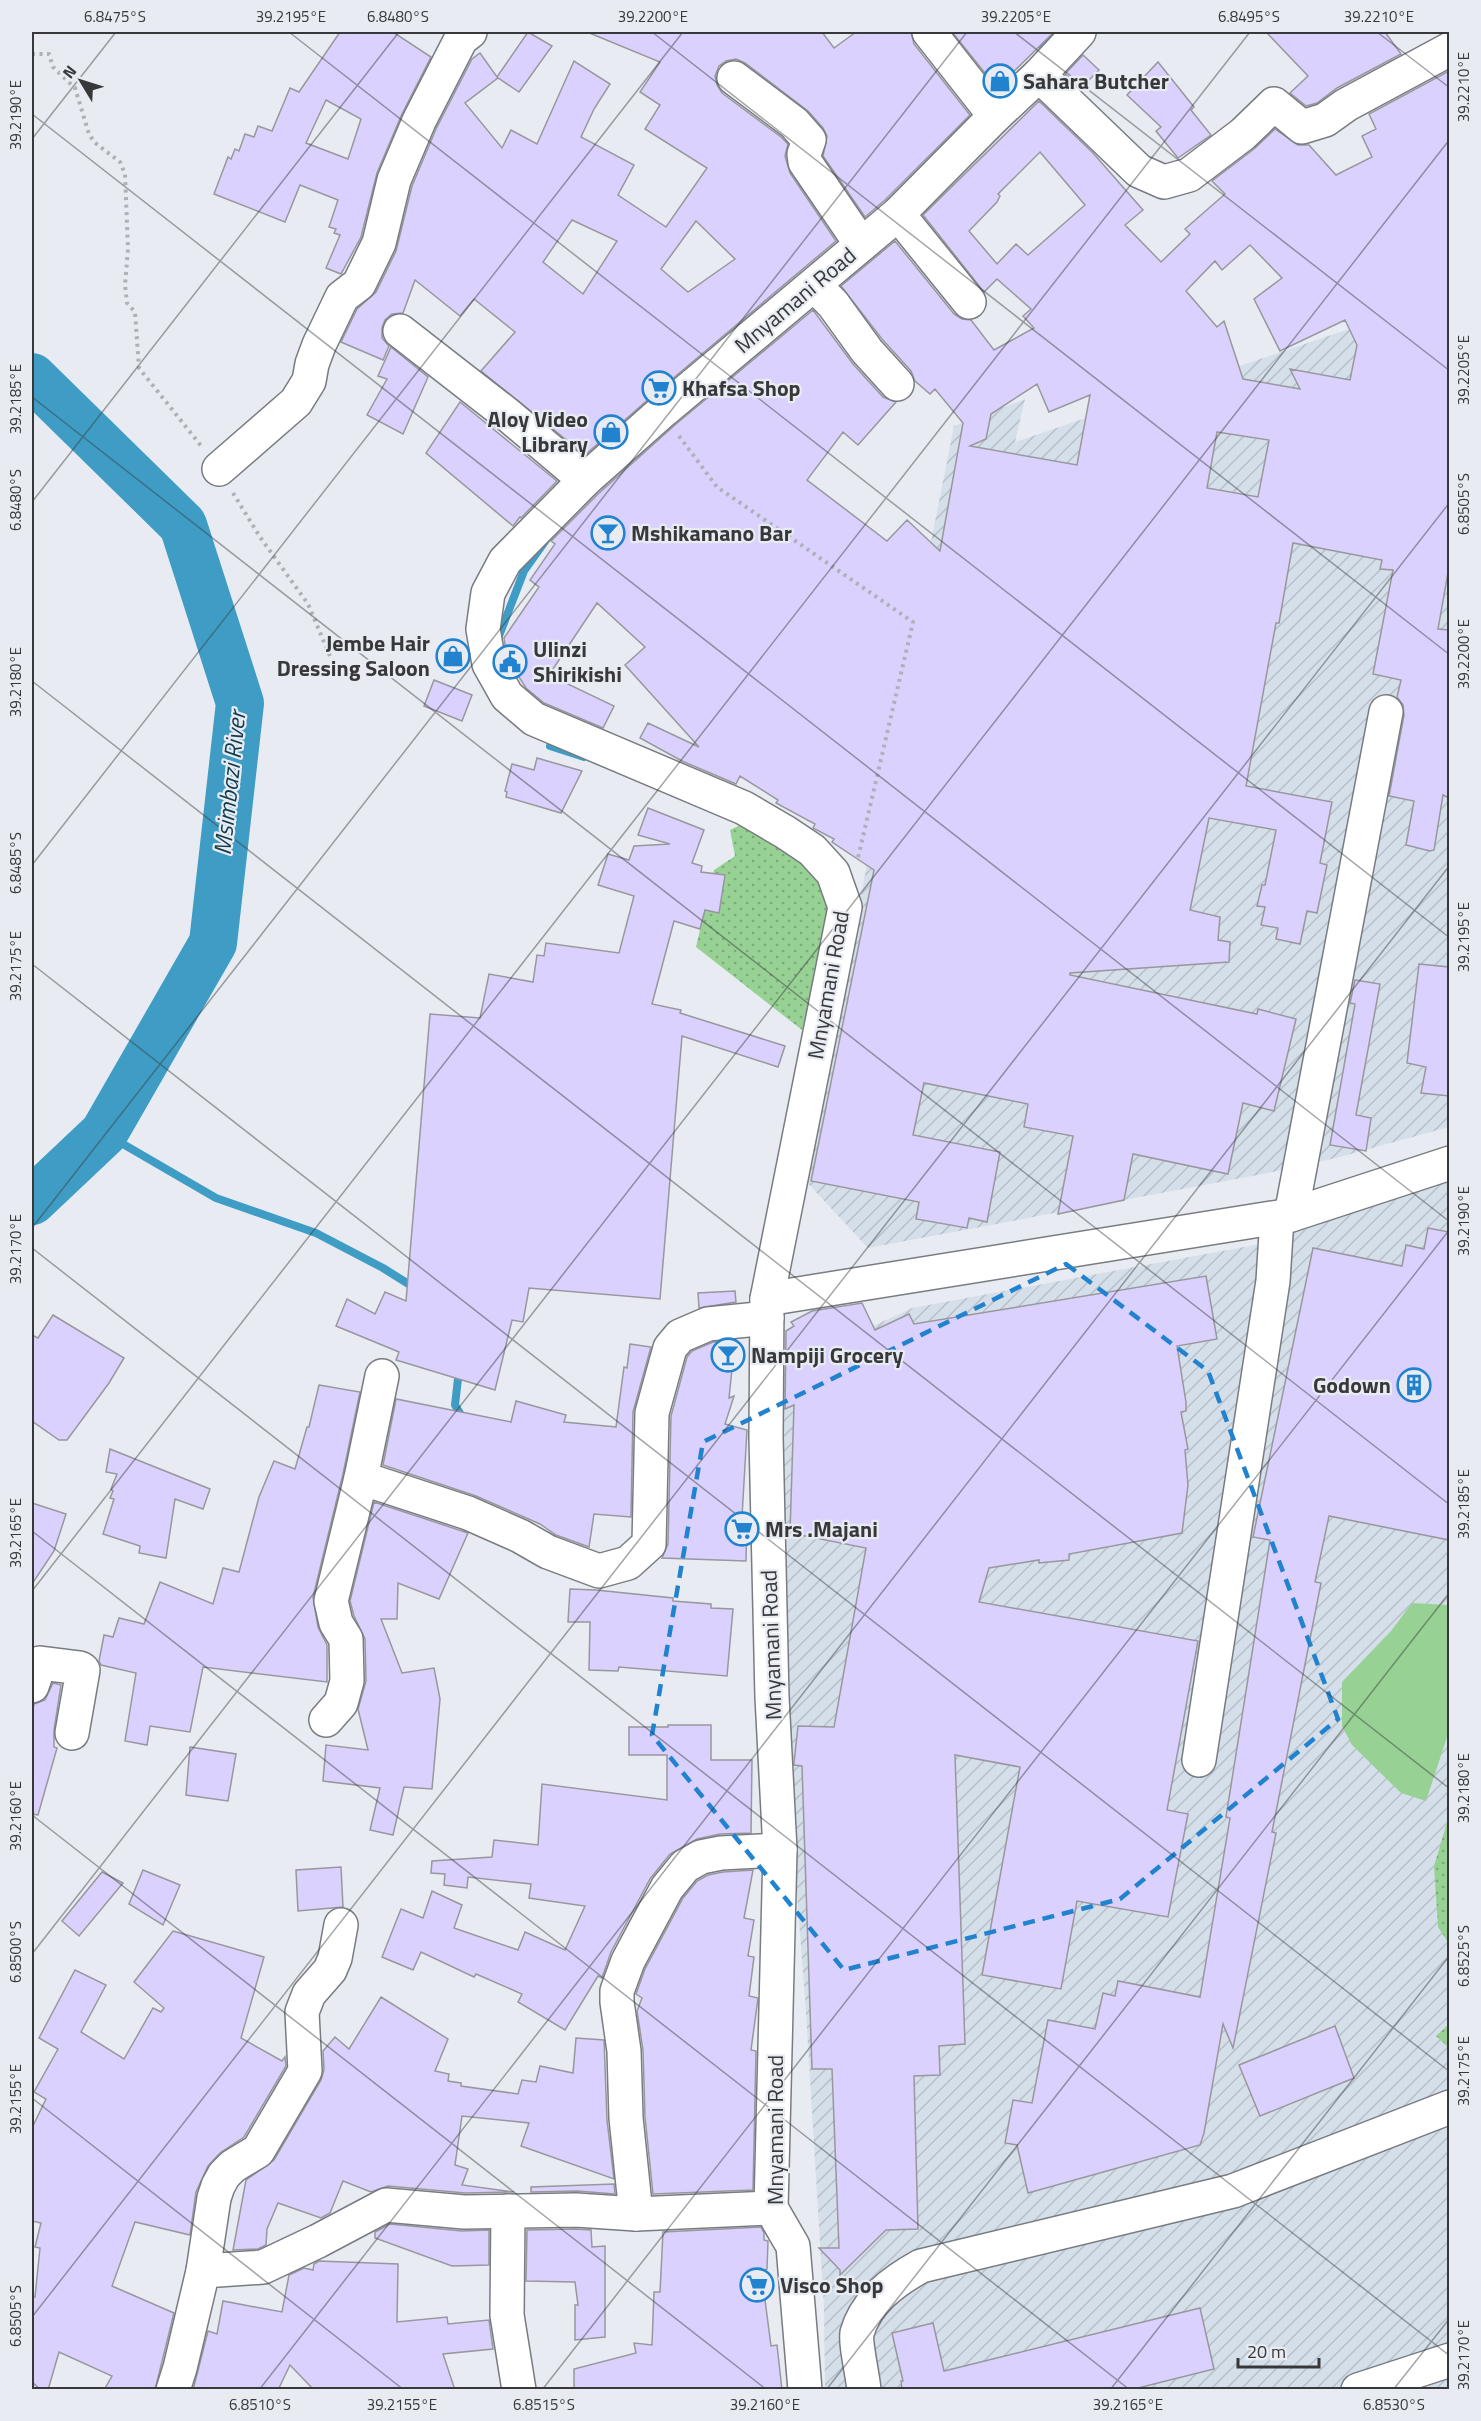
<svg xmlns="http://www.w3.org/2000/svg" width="1481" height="2421" font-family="'Titillium Web',sans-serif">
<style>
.industrial{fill:url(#industrial-furrows)}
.grass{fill:#97d294}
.park{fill:url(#park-dots)}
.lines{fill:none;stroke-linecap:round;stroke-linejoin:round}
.stream{stroke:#3f9dc5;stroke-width:8}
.river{stroke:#3f9dc5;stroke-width:48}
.building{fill:#dbd1fe;stroke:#98979d;stroke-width:1.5;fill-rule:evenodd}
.minor-casing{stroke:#787c81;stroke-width:36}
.path{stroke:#aeb1b6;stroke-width:4;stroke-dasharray:3 4.5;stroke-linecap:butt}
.minor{stroke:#fff;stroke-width:33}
.marked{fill:none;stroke:#2183cf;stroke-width:4.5;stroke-dasharray:12 8;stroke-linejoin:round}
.ticks{fill:none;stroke:#36383a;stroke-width:1.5;stroke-opacity:0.45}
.labels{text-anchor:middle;stroke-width:4.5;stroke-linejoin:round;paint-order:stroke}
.poi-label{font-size:22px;font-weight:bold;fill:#36383a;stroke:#e8ecf2;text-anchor:start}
.street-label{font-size:22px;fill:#36383a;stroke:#e8ecf2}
.water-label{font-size:24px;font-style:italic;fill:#123b4d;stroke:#e8ecf2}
.neatline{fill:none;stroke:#36383a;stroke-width:2}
.ticks-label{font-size:15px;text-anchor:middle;fill:#36383a}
</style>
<defs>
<pattern id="industrial-furrows" width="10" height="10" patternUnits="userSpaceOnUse" patternTransform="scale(1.5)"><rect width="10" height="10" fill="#d5dfea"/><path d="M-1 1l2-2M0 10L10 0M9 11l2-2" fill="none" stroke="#b7c0c9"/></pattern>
<pattern id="park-dots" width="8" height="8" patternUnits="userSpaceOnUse" patternTransform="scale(1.5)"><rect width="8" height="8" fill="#97d294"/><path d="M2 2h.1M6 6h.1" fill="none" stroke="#7cab7a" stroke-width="1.8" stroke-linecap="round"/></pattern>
</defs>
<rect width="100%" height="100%" fill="#e8ecf2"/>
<!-- industrial -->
<g class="industrial">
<path d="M1449 295V1127L1336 1158 1263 1174 868 1248 802 1177 852 940 954 426 1025 399 1015 442Z"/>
<path d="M1449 1181V2389H825L824 2308 805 1997 786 1755 775 1538 782 1368 912 1308 1271 1242 1417 1188Z"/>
</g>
<!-- grass -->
<path class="grass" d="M1412 1603 1449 1605V1731L1426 1801 1401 1793 1352 1745 1342 1726V1682L1391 1631Z"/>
<!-- park -->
<g class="park">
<path d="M746 822 819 873 828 909 820 971 802 1030 696 947 714 870 735 856 730 830Z"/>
<path d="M1449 1816V1944L1438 1927 1434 1866Z"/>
<path d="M1449 2024V2048L1436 2036Z"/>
</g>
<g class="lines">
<!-- stream -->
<g class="stream">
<path d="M1043 48 1055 32"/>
<path d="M497 641 524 571 546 540"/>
<path d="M550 746 584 757"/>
<path d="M104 1133 216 1198 316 1233 383 1268 415 1288"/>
<path d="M459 1370 455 1405 464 1420"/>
</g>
<!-- river -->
<path class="river" d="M32 377 183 525 240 703 213 943 104 1133 32 1201"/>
</g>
<!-- building -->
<g class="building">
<path d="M340 32H393L431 57 402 114 377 173 361 237 341 274 326 268 340 235 334 233 336 229 329 227 338 200 300 185 285 222 214 194 228 157 231 159 235 149 239 151 245 134 254 137 258 126 272 131 290 88 299 92ZM326 100 361 119 348 159 306 143Z"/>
<path d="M528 32 552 46 519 92 498 78 465 103 502 148 511 130 537 144 574 61 610 84 594 109 581 137 634 165 618 195 666 227 707 168 645 129 660 105 640 92 660 62 587 32H822L834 48 856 32H911L914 44 970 115 885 200 865 217 823 156 827 136 823 128 808 111 745 63 736 59 726 61 719 66 715 76 717 85 722 93 781 137 788 144 785 156 790 173 836 241 652 396 585 455 481 371 515 332 474 299 460 316 415 280 403 313 392 314 385 320 382 328V338L389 346 383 360 341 342 357 309 376 292 396 251 412 186 436 129 472 59 480 53 497 77ZM572 220 617 241 583 294 543 262ZM696 221 735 259 688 292 661 269Z"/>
<path d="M952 32H1054L997 88Z"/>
<path d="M1266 32H1385L1401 54 1337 88 1317 103 1306 106 1290 93 1308 76Z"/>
<path d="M1083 55 1099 70 1080 89 1065 74Z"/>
<path d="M1158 62 1194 107 1191 110 1211 135 1178 158 1156 131 1161 127 1127 95Z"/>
<path d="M1449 71V567L1438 629 1449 630V798L1443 795 1434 850 1430 851 1406 845 1414 801 1389 796 1404 715 1403 705 1397 697 1401 680 1373 674 1393 570 1380 569 1382 560 1293 543 1279 623H1276L1246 786 1332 802 1320 863 1327 865 1317 913 1307 911 1300 944 1276 939 1278 928 1261 925 1265 907 1257 906 1262 885H1265L1276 830 1209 818 1190 910 1220 917 1218 940 1230 942 1229 962 1070 973V975L1257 1014 1258 1009 1296 1019 1274 1111 1243 1103 1228 1174 1133 1154 1124 1200 1058 1214 1073 1136 1024 1127 1028 1104 924 1083 913 1135 1000 1152 987 1222 969 1218 967 1228 916 1219 919 1202 811 1181 874 870 832 842 834 839 813 828 815 824 776 803 778 800 740 776 736 784 682 761 640 738 648 723 699 747 625 665 645 647 597 603 549 675 614 706 603 728 544 703 526 688 507 658 504 638 539 587 530 580 555 544 551 541 598 494 676 424 813 310 853 364 883 397 896 402 858 445 843 432 807 480 887 541 907 520 940 551 963 423 935 389 930 394 915 381 911 371 882 339 841 286 895 241 954 314 962 319 971 320 994 350 1034 328 1023 316 1031 309 997 279 984 292 923 215 1039 101 1093 153 1143 210 1125 225 1161 262 1190 234 1185 229 1225 194 1212 181 1254 149 1275 129 1298 145H1309L1336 175 1372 157 1362 136 1376 129 1369 114ZM1040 152 1085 205 1028 255 1016 244 997 264 969 231 997 202 1000 196 998 194ZM1250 245 1282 278 1254 299 1280 351 1345 320 1357 345 1350 380 1290 369 1300 389 1243 379 1224 321 1217 327 1186 291 1215 261 1222 270ZM1037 384 1049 412 1090 395 1077 465 970 446 986 439 991 414ZM1217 432 1269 440 1258 497 1207 488Z"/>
<path d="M391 347 428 377 403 434 367 415 387 379 378 376Z"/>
<path d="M460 402 557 481 521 518 520 517 513 526 426 453Z"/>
<path d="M434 680 472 695 462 721 424 706Z"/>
<path d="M537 758 582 771 561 813 506 797 507 792 505 791 512 764 534 770Z"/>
<path d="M648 808 704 830 692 863 702 866 701 872 725 875 719 913 705 910 700 929 674 921 652 1004 681 1010 680 1013 785 1046 778 1067 682 1036 660 1299 529 1288 523 1322 512 1320 495 1390 396 1360 399 1352 336 1326 347 1299 375 1314 385 1292 406 1301 430 1014 480 1018 489 974 533 982 537 955 544 956 546 943 619 953 634 896 598 885 608 854 629 860 634 846 670 844 638 835Z"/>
<path d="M1419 964 1449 967V1096L1421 1093 1426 1067 1407 1063Z"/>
<path d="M1355 980 1380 984 1356 1115 1371 1118 1366 1151 1330 1145 1355 1004 1350 1003Z"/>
<path d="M1428 1228 1449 1232V1540L1329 1516 1315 1582 1321 1583 1272 1832 1276 1833 1233 2048 1223 2024 1204 2133 1200 2145 1028 2193 1017 2145 1005 2143 1013 2100 1032 2103 1048 2020 1095 2029 1103 1993 1115 1996 1118 1981 1200 1997 1230 1818 1226 1817 1270 1540 1253 1537 1313 1248 1402 1266 1406 1245 1424 1249Z"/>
<path d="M1206 1276 1217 1339 1177 1346 1186 1402V1411L1181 1412 1188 1449 1185 1450 1188 1485 1182 1533 1069 1554V1560L1039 1563V1560L989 1568 979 1602 1198 1641 1167 1810 1188 1814 1168 1917 1077 1901 1061 1989 982 1975 1020 1767 955 1755 965 2044 939 2046 940 2075 914 2076 918 2229 886 2230 840 2275V2270L819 2248H839L832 2069H812L802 1766 794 1765V1763L798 1726 834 1727 866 1548 790 1533 794 1405 785 1409 786 1331 794 1326 791 1322 812 1311 862 1303 875 1330 909 1314 914 1324Z"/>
<path d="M735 1291 736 1302 699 1308 698 1293Z"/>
<path d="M53 1315 124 1358 109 1383 67 1440H59L32 1421V1335L38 1338Z"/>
<path d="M735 1340 729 1398 734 1396 725 1424 747 1430 742 1517H747L746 1561 662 1558 668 1544 671 1416 687 1357 692 1351 713 1342Z"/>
<path d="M630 1344 651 1347 633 1412 631 1517 594 1514 589 1547 556 1535 540 1524 476 1496 383 1465 396 1399 511 1422 516 1401 566 1415 564 1422 616 1427 624 1367 627 1368Z"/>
<path d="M319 1385 360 1392 343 1474 313 1597 318 1627 327 1645V1682L203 1667 190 1732 150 1726 147 1745 125 1741 136 1673 101 1665 99 1661 104 1635 113 1637 119 1618 144 1624 160 1582 213 1604 223 1568 239 1572 259 1497 274 1461 295 1469 307 1427H309Z"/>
<path d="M110 1449 210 1489 203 1509 175 1499 166 1558 139 1553 140 1546 103 1534 114 1499 110 1498 113 1491 111 1489 117 1474 106 1472Z"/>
<path d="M374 1502 468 1533 439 1599 398 1583 397 1619H381L402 1673 434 1668 440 1699 432 1789 404 1787 393 1835 370 1830 380 1788 323 1781 326 1745 368 1750 358 1709 366 1681 365 1639 354 1616 350 1601Z"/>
<path d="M32 1503 66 1514 54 1551 32 1584Z"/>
<path d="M570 1589 596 1590 673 1598V1601L711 1604V1608L733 1609 727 1676 619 1667 618 1671 589 1670 590 1622H568Z"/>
<path d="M53 1683 61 1685 54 1730V1747L57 1748 38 1815 32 1814V1714L34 1704 45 1700Z"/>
<path d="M668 1725H711V1760H752L751 1833 720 1834 697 1839 670 1854 650 1879 611 1952 602 1978 598 1976 565 2030 518 2002 522 1994 476 1974 474 1977 421 1952 413 1970 382 1957 401 1909 423 1918 432 1891 462 1905 454 1928 518 1950 525 1932 565 1950 585 1906 529 1898 531 1884 468 1877 467 1888 444 1885 445 1874 431 1873 432 1861 492 1857 494 1840 538 1845 542 1784 667 1800V1755H629V1727H668Z"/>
<path d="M190 1747 236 1754 228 1801 186 1795Z"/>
<path d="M341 1867 343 1907 298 1911 296 1870Z"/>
<path d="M143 1870 180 1885 163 1925 129 1904Z"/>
<path d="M753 1870 744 1918 754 1920 748 1956 754 1957 749 1996 758 1998 751 2050 756 2051 753 2190 653 2194 645 2117 643 2050 637 2011 642 1998 636 1994 645 1969 683 1898 697 1881 708 1875 723 1872Z"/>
<path d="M102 1872 123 1883 79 1936 62 1921Z"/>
<path d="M173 1931 264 1957 241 2038 282 2061 285 2057 286 2066 244 2137 220 2153 208 2166 196 2192 190 2235 135 2222 112 2286 174 2313 155 2390H104L112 2376 59 2352 48 2390H32V2296L35 2297 40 2248 35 2247 41 2223 32 2221V2128L46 2099 34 2092 58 2049 39 2038 75 1970 106 1985 81 2032 124 2059 153 2008 161 2012 164 2008 134 1982Z"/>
<path d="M381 1997 448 2039 435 2071 449 2074 448 2081 461 2083V2086L518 2094 522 2080 536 2082 540 2066 573 2073 576 2038 604 2040 607 2120 614 2179 521 2146 529 2123 462 2116 455 2165 468 2169 462 2185 514 2192 465 2193 388 2186 371 2192 343 2181 330 2213 321 2218 278 2203 267 2229 266 2245 258 2249 233 2250 246 2180 274 2160 321 2080 324 2070 323 2051 335 2037 349 2049Z"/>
<path d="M1335 2026 1354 2078 1260 2116 1239 2065Z"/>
<path d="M614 2184 615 2194 577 2191 531 2192V2187Z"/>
<path d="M390 2224 462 2231 489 2230V2265L452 2266 375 2238V2232Z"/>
<path d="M761 2227 764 2233V2240L768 2241 767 2269 765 2270 766 2292H764L771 2346 777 2345 782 2390H574V2369L636 2353 634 2343 652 2345 654 2292H660L663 2232Z"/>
<path d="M576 2229 591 2230 592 2247 605 2246V2337L575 2340V2305H578L575 2282 526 2281 527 2230Z"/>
<path d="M319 2261 398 2264 397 2322 447 2317 448 2324 489 2320 493 2349 443 2354 455 2390H314L290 2365 278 2390H193L208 2331 217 2334 223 2301 282 2312 289 2275 304 2268 313 2270 314 2264Z"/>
<path d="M1200 2308 1214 2369 1130 2390H902L901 2381H903L892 2333 933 2323 944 2371Z"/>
</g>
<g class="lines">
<!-- minor casing -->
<g class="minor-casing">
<g id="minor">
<path d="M929 32 995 116"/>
<path d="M1039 75 1139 171 1164 182 1189 175 1243 134 1274 104 1302 127 1325 120 1346 105 1450 49"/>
<path d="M734 78 794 123 809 140 804 154 805 162 861 244"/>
<path d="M898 214 969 302"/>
<path d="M814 285 833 304 867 351 897 384"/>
<path d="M400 331 508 415 585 480"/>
<path d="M219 469 296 402 309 381 312 364 319 345 342 297 359 284 379 243 394 180 419 121 461 39 470 32"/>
<path d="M1291 1215 1386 712"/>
<path d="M767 1299 1291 1215 1450 1163"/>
<path d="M361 1478 468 1513 520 1536 548 1552 599 1571 628 1563 649 1544 652 1413 670 1348 680 1336 708 1324 767 1318"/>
<path d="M32 1686 40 1663 80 1668 83 1670 72 1733"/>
<path d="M326 1720 341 1703 347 1681 346 1639 336 1623 331 1601 361 1478 382 1376"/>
<path d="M1199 1760 1273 1281 1277 1218"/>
<path d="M508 2211 507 2315 519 2390"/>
<path d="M636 2214 626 2118 624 2051 617 2002V1991L628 1961 667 1888 685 1866 701 1857 721 1853 780 1850"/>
<path d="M203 2271 214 2198 218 2186 224 2175 233 2166 258 2151 305 2071 302 2012 309 1994 330 1970 335 1958 341 1925"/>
<path d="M173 2390 180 2368 203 2271 263 2267 318 2241 386 2205 464 2212 576 2210 636 2214 771 2208"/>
<path d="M805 2390 793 2246 771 2208 780 1850 772 1697 766 1437 767 1299 845 907 833 873 812 850 785 832 744 808 534 719 507 696 489 664 483 629 488 593 505 561 585 480 664 410 898 214 995 116 1039 75 1079 32"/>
<path d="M864 2390C863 2377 855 2343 857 2333 866 2301 894 2281 921 2266L1233 2191 1450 2107"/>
<path d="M1358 2390 1450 2360"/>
</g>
</g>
<!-- path -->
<g class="path">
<path d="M32 54H49L53 67 75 88 89 134 94 142 120 162 125 174 128 249 125 285 127 303 135 312 139 368 202 447"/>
<path d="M679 436 717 487 913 622 858 858"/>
<path d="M233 493 260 537 308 604 335 668"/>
</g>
<!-- minor -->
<use href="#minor" class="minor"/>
</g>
<!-- marked area -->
<path class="marked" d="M1066 1264 1208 1371 1338 1719 1120 1899 844 1970 652 1735 703 1442Z"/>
<!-- ticks -->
<path class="ticks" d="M289 32 1450 938M652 32 1450 655M1014 32 1450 371M1377 32 1450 88M32 114 1450 1222M32 139 116 32M32 397 1450 1505M32 502 399 32M32 681 1450 1789M32 865 683 32M32 964 1450 2072M32 1228 967 32M32 1248 1450 2356M32 1531 1130 2390M32 1591 1250 32M32 1815 767 2390M32 1954 1450 139M32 2098 404 2390M32 2317 1450 502M32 2382 41 2390M259 2390 1450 865M542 2390 1450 1229M826 2390 1450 1592M1110 2390 1450 1955M1393 2390 1450 2318"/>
<!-- icons -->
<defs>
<g id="shop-ring" transform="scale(1.725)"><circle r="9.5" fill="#e8ecf2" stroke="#2183cf" stroke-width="1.5"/><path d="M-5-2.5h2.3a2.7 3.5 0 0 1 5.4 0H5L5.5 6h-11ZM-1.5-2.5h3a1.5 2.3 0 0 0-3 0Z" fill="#2183cf"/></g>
<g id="supermarket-ring" transform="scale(1.725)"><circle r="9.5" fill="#e8ecf2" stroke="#2183cf" stroke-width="1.5"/><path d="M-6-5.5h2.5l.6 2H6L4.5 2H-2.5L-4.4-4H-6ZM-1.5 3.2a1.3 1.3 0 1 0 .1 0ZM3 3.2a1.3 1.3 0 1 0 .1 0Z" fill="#2183cf"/></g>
<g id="bar-ring" transform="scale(1.725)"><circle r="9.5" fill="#e8ecf2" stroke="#2183cf" stroke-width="1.5"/><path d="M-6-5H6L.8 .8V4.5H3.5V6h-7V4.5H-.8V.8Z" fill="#2183cf"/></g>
<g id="civic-ring" transform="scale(1.725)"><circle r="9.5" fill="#e8ecf2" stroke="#2183cf" stroke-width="1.5"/><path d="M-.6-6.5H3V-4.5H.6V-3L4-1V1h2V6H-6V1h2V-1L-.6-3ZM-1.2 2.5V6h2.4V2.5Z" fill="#2183cf"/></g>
<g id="building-ring" transform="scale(1.725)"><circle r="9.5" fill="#e8ecf2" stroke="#2183cf" stroke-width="1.5"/><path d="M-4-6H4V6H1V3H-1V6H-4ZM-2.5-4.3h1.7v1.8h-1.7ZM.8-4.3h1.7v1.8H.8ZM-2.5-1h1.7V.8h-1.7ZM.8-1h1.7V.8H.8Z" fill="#2183cf"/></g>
</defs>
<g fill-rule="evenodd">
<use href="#shop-ring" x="1000" y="81"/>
<use href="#supermarket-ring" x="659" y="388"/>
<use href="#shop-ring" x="611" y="432"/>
<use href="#bar-ring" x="608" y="533"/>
<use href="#shop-ring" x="453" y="656"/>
<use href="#civic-ring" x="510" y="662"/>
<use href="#bar-ring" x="728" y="1355"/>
<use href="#building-ring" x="1414" y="1385"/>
<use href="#supermarket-ring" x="742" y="1529"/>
<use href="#supermarket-ring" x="757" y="2285"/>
</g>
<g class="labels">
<!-- poi labels -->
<g class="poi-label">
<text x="1023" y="89">Sahara Butcher</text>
<text x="682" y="396">Khafsa Shop</text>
<text x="588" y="427" text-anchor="end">Aloy Video<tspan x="588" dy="25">Library</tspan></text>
<text x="631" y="541">Mshikamano Bar</text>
<text x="430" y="651" text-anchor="end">Jembe Hair<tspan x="430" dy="25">Dressing Saloon</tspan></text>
<text x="533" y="657">Ulinzi<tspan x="533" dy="25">Shirikishi</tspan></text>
<text x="751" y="1363">Nampiji Grocery</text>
<text x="1391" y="1393" text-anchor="end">Godown</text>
<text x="765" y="1537">Mrs .Majani</text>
<text x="780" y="2293">Visco Shop</text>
</g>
<!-- street labels -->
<g class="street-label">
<text transform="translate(795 300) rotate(-40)" y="8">Mnyamani Road</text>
<text transform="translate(828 985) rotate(-80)" y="8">Mnyamani Road</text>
<text transform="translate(771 1645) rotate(-92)" y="8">Mnyamani Road</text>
<text transform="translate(775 2130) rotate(-90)" y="8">Mnyamani Road</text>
</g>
<!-- water labels -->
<g class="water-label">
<text transform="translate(230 783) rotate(-84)" y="8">Msimbazi River</text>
</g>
</g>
<!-- border -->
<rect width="1481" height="2421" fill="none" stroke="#e8ecf2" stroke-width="66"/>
<!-- north arrow -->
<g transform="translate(81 81) rotate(308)" stroke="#e8ecf2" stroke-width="4.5" paint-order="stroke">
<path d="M0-4.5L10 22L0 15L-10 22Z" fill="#36383a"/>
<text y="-9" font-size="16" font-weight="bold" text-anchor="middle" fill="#36383a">N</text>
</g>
<!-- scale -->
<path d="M1238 2358v9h81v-9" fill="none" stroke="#36383a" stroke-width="3"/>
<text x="1247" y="2358" font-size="18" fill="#36383a" stroke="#e8ecf2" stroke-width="4.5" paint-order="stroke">20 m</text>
<rect x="33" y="33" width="1415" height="2355" class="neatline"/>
<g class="ticks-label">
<text x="115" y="22">6.8475°S</text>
<text x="291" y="22">39.2195°E</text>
<text x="398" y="22">6.8480°S</text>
<text x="653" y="22">39.2200°E</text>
<text x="1016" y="22">39.2205°E</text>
<text x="1249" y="22">6.8495°S</text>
<text x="1379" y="22">39.2210°E</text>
<text transform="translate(1464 87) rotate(-90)" y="5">39.2210°E</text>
<text transform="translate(16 115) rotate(-90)" y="5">39.2190°E</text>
<text transform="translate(1464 370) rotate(-90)" y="5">39.2205°E</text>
<text transform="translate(16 399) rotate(-90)" y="5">39.2185°E</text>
<text transform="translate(16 500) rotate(-90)" y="5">6.8480°S</text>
<text transform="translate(1464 504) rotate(-90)" y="5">6.8505°S</text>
<text transform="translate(1464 654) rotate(-90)" y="5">39.2200°E</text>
<text transform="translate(16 682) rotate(-90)" y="5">39.2180°E</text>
<text transform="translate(16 863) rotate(-90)" y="5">6.8485°S</text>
<text transform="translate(1464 937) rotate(-90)" y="5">39.2195°E</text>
<text transform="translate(16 966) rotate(-90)" y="5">39.2175°E</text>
<text transform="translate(1464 1221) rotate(-90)" y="5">39.2190°E</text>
<text transform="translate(16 1249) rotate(-90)" y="5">39.2170°E</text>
<text transform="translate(1464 1504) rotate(-90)" y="5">39.2185°E</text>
<text transform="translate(16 1533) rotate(-90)" y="5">39.2165°E</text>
<text transform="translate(1464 1788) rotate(-90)" y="5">39.2180°E</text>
<text transform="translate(16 1816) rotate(-90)" y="5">39.2160°E</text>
<text transform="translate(16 1952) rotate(-90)" y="5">6.8500°S</text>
<text transform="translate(1464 1956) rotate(-90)" y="5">6.8525°S</text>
<text transform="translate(1464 2071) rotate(-90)" y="5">39.2175°E</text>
<text transform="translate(16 2099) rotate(-90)" y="5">39.2155°E</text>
<text transform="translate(16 2316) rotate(-90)" y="5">6.8505°S</text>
<text transform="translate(1464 2355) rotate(-90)" y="5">39.2170°E</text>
<text x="260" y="2410">6.8510°S</text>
<text x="402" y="2410">39.2155°E</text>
<text x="544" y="2410">6.8515°S</text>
<text x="765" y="2410">39.2160°E</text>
<text x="1128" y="2410">39.2165°E</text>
<text x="1394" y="2410">6.8530°S</text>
</g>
</svg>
